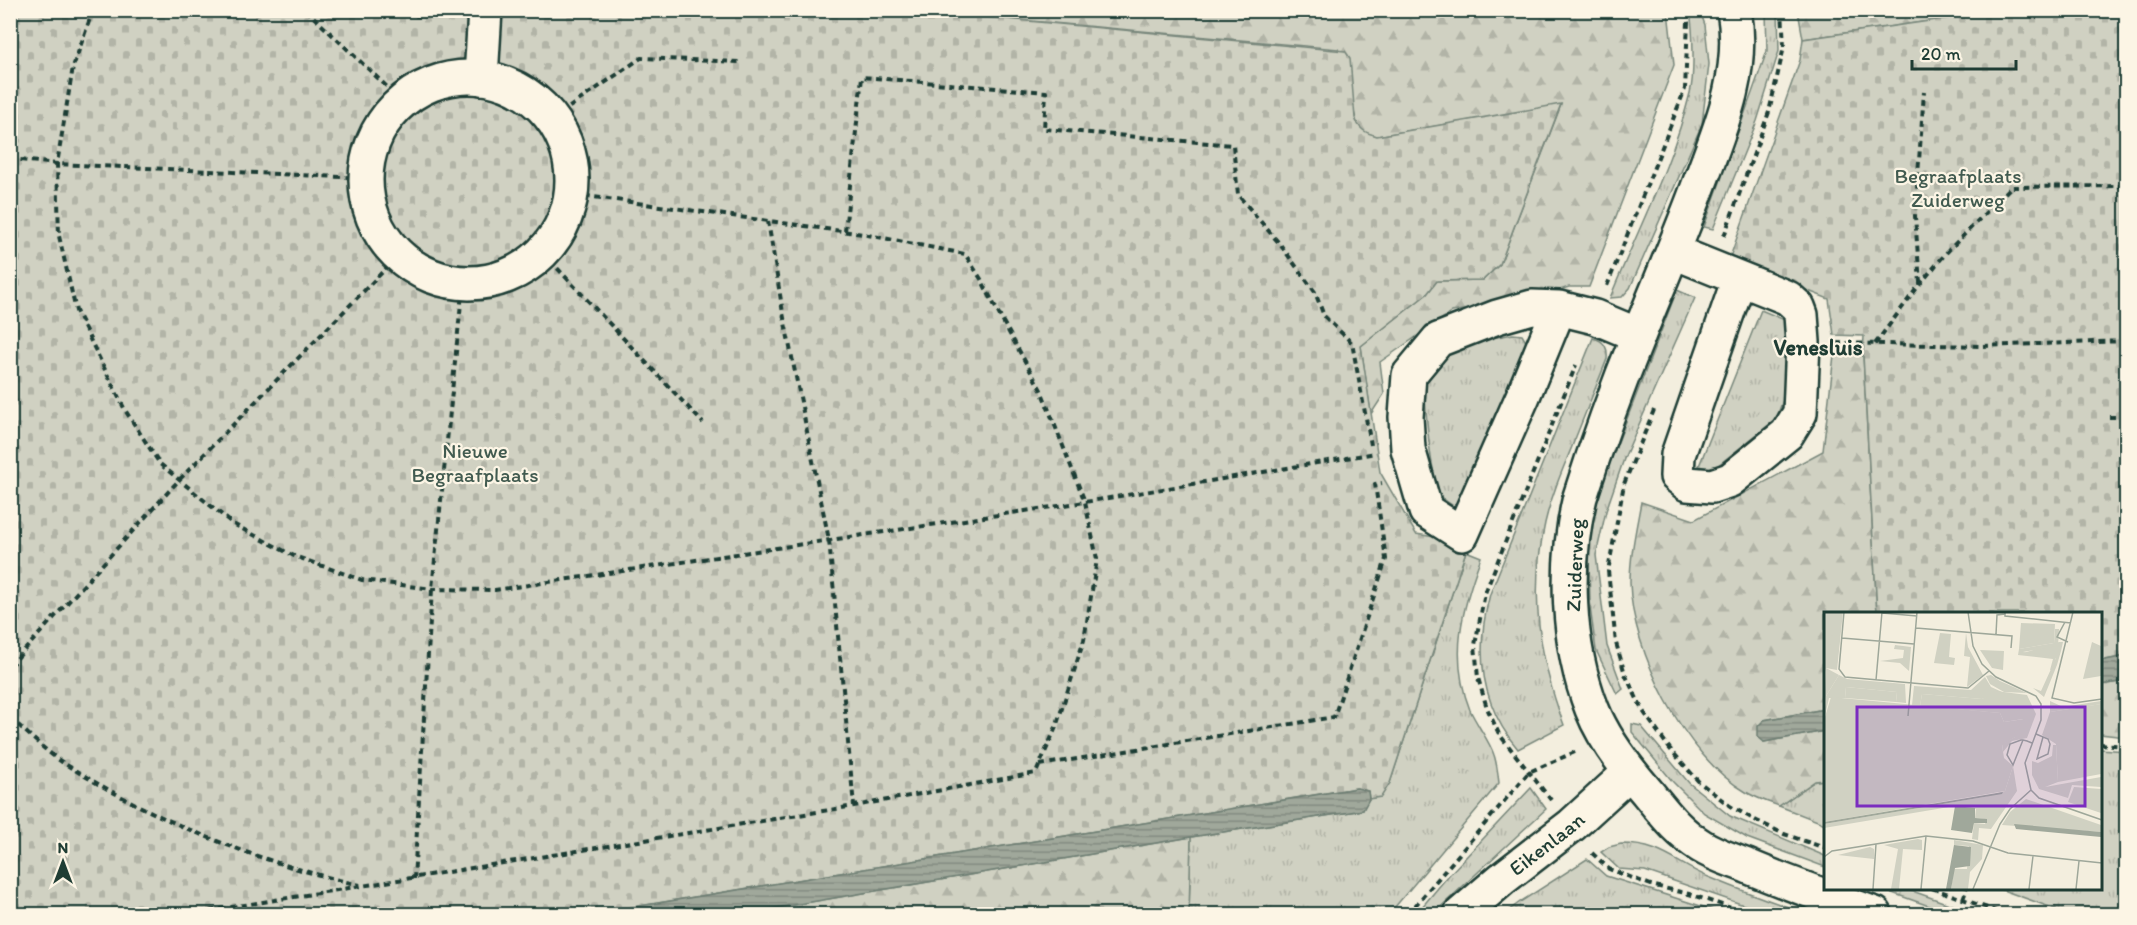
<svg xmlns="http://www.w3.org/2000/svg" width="2137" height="925" font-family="Itim,sans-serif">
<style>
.grass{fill:url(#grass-tufts);stroke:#78877b;stroke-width:1.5}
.forest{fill:url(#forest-firs);stroke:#78877b;stroke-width:1.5}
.cemetery{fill:url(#cemetery-stones);stroke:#78877b;stroke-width:1.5}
.water{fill:url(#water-rules);stroke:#6c7d72;stroke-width:1.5}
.building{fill:url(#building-cross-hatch);stroke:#1f3d34;stroke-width:1.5}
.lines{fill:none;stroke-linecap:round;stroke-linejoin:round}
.minor-casing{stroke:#1f3d34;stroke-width:38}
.path{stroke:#1f3d34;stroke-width:4;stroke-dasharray:6 4.5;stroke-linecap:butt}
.minor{stroke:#fcf5e5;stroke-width:33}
.labels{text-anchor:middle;stroke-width:4.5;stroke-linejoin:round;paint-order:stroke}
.park-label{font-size:21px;fill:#425b50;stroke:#fcf5e5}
.street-label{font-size:21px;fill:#1f3d34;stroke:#fcf5e5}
.neighbourhood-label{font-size:22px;font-weight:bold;fill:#1f3d34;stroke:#fcf5e5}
.inset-road{fill:none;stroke:#9ea79a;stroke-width:1.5}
.view{fill:#7b2cbf;fill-opacity:0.15;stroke:#7b2cbf;stroke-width:3}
.inset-edge{fill:none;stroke:#1f3d34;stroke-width:3}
</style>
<defs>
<pattern id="grass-tufts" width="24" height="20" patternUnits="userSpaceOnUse" patternTransform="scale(1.5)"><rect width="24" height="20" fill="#d0d1c2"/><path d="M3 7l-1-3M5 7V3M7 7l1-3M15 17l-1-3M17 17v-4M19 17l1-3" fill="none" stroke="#b2b4a7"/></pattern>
<pattern id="forest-firs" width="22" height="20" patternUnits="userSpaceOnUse" patternTransform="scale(1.5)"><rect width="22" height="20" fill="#d0d1c2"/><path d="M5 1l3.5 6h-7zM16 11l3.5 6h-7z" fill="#b2b4a7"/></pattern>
<pattern id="cemetery-stones" width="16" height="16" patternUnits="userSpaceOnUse" patternTransform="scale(1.5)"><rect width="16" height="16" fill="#d0d1c2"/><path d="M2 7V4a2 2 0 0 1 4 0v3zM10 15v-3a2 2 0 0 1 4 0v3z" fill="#b2b4a7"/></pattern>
<pattern id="water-rules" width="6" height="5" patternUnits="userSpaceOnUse" patternTransform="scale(1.5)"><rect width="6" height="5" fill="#a0a89b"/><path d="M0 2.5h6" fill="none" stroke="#828a7f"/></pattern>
<pattern id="building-cross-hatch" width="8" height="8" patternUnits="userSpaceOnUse" patternTransform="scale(1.5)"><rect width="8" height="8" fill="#b8bcae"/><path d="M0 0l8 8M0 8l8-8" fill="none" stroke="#959a8e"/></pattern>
</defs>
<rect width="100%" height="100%" fill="#f3eede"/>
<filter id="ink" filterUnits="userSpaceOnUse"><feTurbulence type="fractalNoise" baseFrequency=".0167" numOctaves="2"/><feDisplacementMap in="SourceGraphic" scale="12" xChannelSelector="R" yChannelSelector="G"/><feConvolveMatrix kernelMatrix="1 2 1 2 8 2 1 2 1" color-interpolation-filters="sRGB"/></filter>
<g filter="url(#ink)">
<!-- grass -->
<g class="grass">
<path d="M1690 11H1700L1705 25 1709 64 1702 124 1630 288 1622 297 1610 298C1637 231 1673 163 1690 93 1695 75 1693 29 1690 11Z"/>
<path d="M1766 11H1778L1779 51 1757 121 1713 229 1704 227 1767 51Z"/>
<path d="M1677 290 1695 298 1625 456 1606 511 1596 555 1607 646 1623 689 1617 694 1596 650 1590 607 1589 559 1590 536 1597 496Z"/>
<path d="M1761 310 1787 321 1783 400 1776 419 1712 470 1699 466Z"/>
<path d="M1513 334 1522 335 1528 345 1462 511C1456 507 1446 503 1442 497 1430 481 1425 403 1424 380L1447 350 1487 339Z"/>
<path d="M1593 338C1605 341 1608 348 1607 359 1595 389 1583 419 1571 449 1561 473 1551 497 1545 523 1529 594 1539 658 1564 725L1518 749C1479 703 1475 650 1490 594Z"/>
<path d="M1466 551 1481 557C1462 608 1449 657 1470 710 1477 725 1490 742 1494 755 1497 764 1498 774 1499 783L1389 914H1189L1191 837 1363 810 1368 791 1390 783Z"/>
<path d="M1632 724 1641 726 1689 783 1730 816 1825 856V867L1747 838 1704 813 1673 782 1632 732Z"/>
<path d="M2100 749 2126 751V914H2069L1997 888H2100Z"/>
<path d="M1825 780V824L1779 806 1815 781Z"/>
<path d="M1531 788 1546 809 1433 914H1416L1449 875Z"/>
<path d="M1621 844C1663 844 1675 864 1711 878 1743 891 1775 903 1808 914H1770L1645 871 1619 869 1601 852 1609 847Z"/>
<path d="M1587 859 1606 876 1726 914H1504L1520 902Z"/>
<path d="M1878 888H1904L1977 914H1952Z"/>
</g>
<!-- forest -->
<g class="forest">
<path d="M921 11H1668L1674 65 1589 287H1569L1544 295 1452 312 1380 362 1384 394 1371 414 1361 346 1427 294 1437 281 1483 280 1500 264 1561 105 1377 136 1367 133 1358 127 1338 49Z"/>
<path d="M1798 11H2000L1803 39Z"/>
<path d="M1834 355H1863L1877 613H1825V709L1764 720V742L1825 731V780L1815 781 1779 806C1768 802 1756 798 1746 792 1685 757 1632 652 1630 583 1630 556 1636 529 1641 502L1694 520 1823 451Z"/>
<path d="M2126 681V737L2100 734V685Z"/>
<path d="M1191 837 1189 914H741Z"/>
</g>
<!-- cemetery -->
<g class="cemetery">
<path d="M10 11H921L1345 51 1350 58 1355 118C1359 129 1365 133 1377 136L1561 104 1500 264 1483 280 1437 281 1427 294 1361 346 1380 472 1416 534 1441 538 1466 551 1390 783 1381 797 1369 799 1368 791 1356 788 591 914H11Z"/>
<path d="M2000 11H2126V656L2100 661V613H1877L1863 355 1864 336 1834 335 1829 299 1729 260 1800 60 1803 39Z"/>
</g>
<!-- water -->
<g class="water">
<path d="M2126 656V681L2100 685V661Z"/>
<path d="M1825 709V731L1764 742 1758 737V726L1764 720Z"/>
<path d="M1357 788 1368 791 1369 799 1363 810 1191 837 741 914H591Z"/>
</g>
<!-- building -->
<rect class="building" x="416" y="10" width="16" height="7"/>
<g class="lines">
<!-- minor casing -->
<g class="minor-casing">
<g id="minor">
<path d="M1734 10C1745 71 1721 127 1700 182 1681 234 1659 284 1639 334 1617 388 1597 443 1580 497 1564 564 1567 645 1592 709 1603 737 1627 769 1647 792 1665 814 1677 831 1701 846 1715 855 1732 860 1747 866 1789 884 1832 899 1875 914"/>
<circle cx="469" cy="180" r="103"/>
<path d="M481 78 485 10"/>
<path d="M1674 252 1788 298 1798 307 1801 315 1803 342 1800 413 1787 434 1730 480 1712 486 1687 484 1677 476 1678 455 1739 279"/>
<path d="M1559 308 1523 396 1462 534 1426 511 1408 449 1406 417 1409 375 1438 340 1497 317 1532 307 1559 308 1595 317 1638 335"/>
<path id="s1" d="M1461 914 1502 879 1572 825 1630 772"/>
</g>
</g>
<!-- path -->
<g class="path">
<path d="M93 10 73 67 57 164 59 236 76 311 125 410 160 464 233 524 294 556 362 580 432 589 495 590 1085 502 1376 453"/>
<path d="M306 10 402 101"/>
<path d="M552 119 641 58 741 62"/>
<path d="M10 159 57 164 365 178"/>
<path d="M768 221 783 313 829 540 854 806"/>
<path d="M845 231 862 77 1046 92 1044 129 1233 145 1238 195 1279 243 1315 292 1324 316 1352 343 1371 445"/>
<path d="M1724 236 1769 112 1784 47 1782 10"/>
<path d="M543 253 703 423"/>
<path d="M1920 283 1915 216 1924 92"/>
<path d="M1607 286 1685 89 1688 22 1686 10"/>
<path d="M1836 343 1980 346 2126 341"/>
<path d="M1875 344 1920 284 1947 252 2011 187 2126 186"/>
<path d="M1654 410 1624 484 1608 571 1616 643 1625 674 1643 711 1670 749 1699 782 1730 806 1757 821 1784 834 1825 848"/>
<path d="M2109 417H2126"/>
<path d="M10 666 179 480 398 256"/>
<path d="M10 718C27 732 44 750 62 762 153 820 256 862 360 885"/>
<path d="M2100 744 2126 746"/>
<path d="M1040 765 1334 717 1386 559 1375 484 1382 483"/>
<path d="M1551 800 1499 734 1487 708 1478 678 1475 645 1485 593 1576 365"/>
<path d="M1592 853 1609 869 1651 885 1689 894 1749 914"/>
<path d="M414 879 432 589 463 283"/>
<path d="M1932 888 2004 914"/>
<path d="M1963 899 1967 888"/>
<path d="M189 914 854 806 1036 773 1056 727 1084 640 1097 559 1085 502 1041 390 1002 320 981 279 965 254 863 234 572 194"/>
<path d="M1408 914 1529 772 1575 752"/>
</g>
<!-- minor -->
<use href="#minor" class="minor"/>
</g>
</g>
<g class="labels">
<!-- park labels -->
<g class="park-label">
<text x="1958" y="183">Begraafplaats<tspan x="1958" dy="24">Zuiderweg</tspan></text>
<text x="475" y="458">Nieuwe<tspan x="475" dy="24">Begraafplaats</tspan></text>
</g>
<!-- street labels -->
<g class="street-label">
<text transform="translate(1575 565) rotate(-88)" y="7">Zuiderweg</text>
<text dy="7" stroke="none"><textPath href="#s1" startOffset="111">Eikenlaan</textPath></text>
</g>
<!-- neighbourhood labels -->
<g class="neighbourhood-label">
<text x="1818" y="355">Venesluis</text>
</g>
</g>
<!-- overview -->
<g transform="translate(1824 612)">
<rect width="278" height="278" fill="#f3eede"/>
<path d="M0 0H19L13 58 2 56 0 65ZM116 21 127 22 125 45 131 46 130 53 110 51ZM142 21 144 35 159 63 143 75 146 45 140 44ZM235 30H239L237 39 233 53 220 85 209 76 217 79 232 46 199 41ZM268 30 277 34V64L259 67ZM71 33 87 35 85 59 76 51 56 49 79 46 80 38 70 37ZM156 38 180 39 179 58 168 56ZM15 63 23 67 81 72 82 91 72 90 73 80 22 75 21 86H5L0 108 2 84ZM167 63 176 69 203 81 180 80 166 72 162 64ZM161 65 167 75 178 80 158 87 98 82 96 94 88 93 90 74 147 78ZM189 154 193 179 167 217 155 216 154 228 148 227 150 211 161 212 163 207H160V185L181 179ZM250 175 277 177V201L244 190ZM202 187 277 213V220L178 213 186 200ZM130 228 159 233 158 247 146 260 144 277H127L130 257H143L145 234 130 233Z" fill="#d0d1c2"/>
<path d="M231 17H235L234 34 199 40 232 45 230 57 226 58 229 47 194 43 195 37 230 31ZM2 56 15 63 2 84 0 99ZM22 75 73 80 72 90 21 86ZM172 79 203 83 212 102 203 126 188 129 179 140 178 132 191 125 199 107 180 110 176 101 96 94 98 82 158 87ZM226 89 239 95 277 89 278 92 226 100ZM229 133H232L234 170 221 175 277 165V175L248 173 244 186 215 177 208 163V149L214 151 228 144ZM160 185V207L151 206 152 197 131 194 0 216V212ZM94 227 98 228V238L79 237 75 277H67L74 237 60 233ZM46 235 50 237V247L14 243Z" fill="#d0d1c2"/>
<path d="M197 11 231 12 230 31 195 37ZM7 85 176 101 180 110 200 107 193 124 178 133 180 146 189 154 181 179 0 210V108ZM277 92V162L234 170 232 132 218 123 226 100Z" fill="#d0d1c2"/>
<path d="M8 23 16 24 13 51 5 50Z" fill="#d0d1c2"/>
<path d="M179 180 178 182 0 212V210ZM131 194 151 196V206L163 207V211H150L148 221 127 218ZM190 212 277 220V225L192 217ZM130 233 147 235 146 254 131 256 127 277H122Z" fill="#a0a89b"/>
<path class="inset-road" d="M20 0 15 57 21 65 144 76 165 59M144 0 149 34 158 52 172 65 212 84 217 92V108L201 151 207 178 215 186 278 208M181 0V4L247 11M249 0 228 86 250 91 278 87M58 1 93 4M241 10 233 25 244 30M92 16 188 24 187 36M172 22 173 3 181 2M18 26 90 32M52 68 58 0M84 104 93 0M212 122 224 127 226 132 224 142 213 147 219 125M199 128 189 153 183 143 186 132 197 128H199L203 129 208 131M0 245 8 239 102 224 149 229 184 241 278 251M49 277 52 232M97 277 102 224M149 277 176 212 186 197 207 178M205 277 209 244M252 277 255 249"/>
<path class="view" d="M33 95H261V194H33Z"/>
<rect width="278" height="278" class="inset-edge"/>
</g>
<!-- margin -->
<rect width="2137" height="925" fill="none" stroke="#fcf5e5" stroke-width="36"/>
<rect x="18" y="18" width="2101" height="889" fill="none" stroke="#1f3d34" stroke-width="2" filter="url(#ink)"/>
<!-- north arrow -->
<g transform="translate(63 862)" stroke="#fcf5e5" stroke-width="4.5" paint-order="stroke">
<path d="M0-4.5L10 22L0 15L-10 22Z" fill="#1f3d34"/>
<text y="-9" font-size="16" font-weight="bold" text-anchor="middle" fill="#1f3d34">N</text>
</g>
<!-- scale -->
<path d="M1912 60v9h104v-9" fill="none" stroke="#1f3d34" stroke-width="3"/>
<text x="1921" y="60" font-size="18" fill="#1f3d34" stroke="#fcf5e5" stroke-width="4.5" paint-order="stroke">20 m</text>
</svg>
